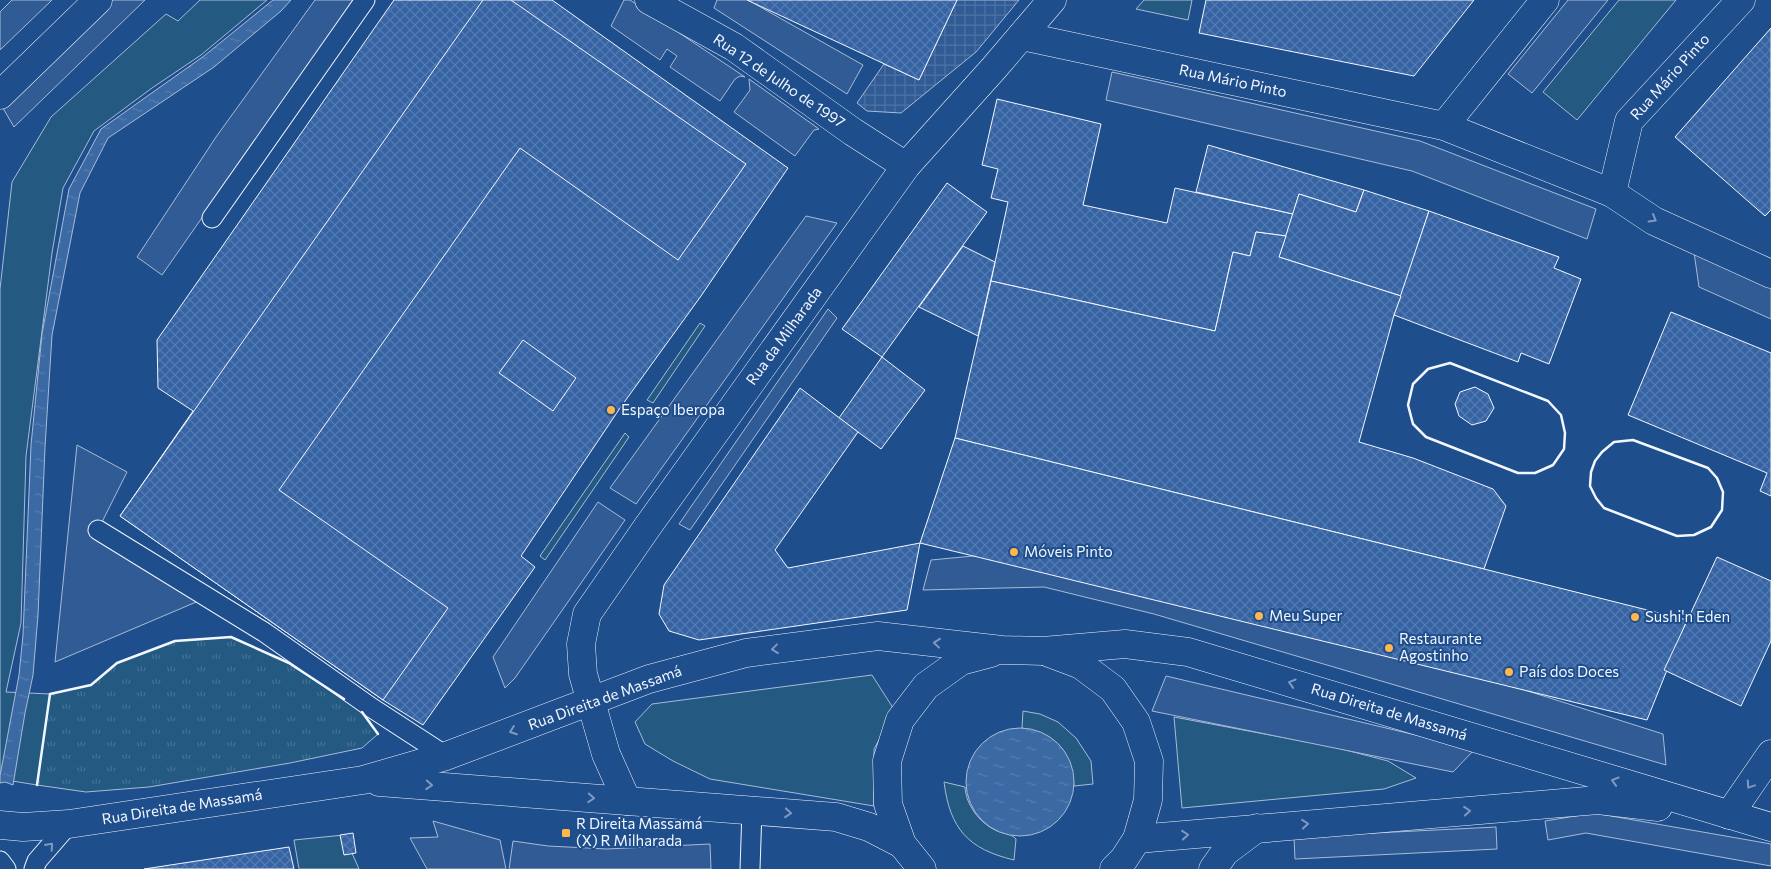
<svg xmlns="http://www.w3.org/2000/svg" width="1771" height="869" font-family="Commissioner,sans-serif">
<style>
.green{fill:#245a82;stroke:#a8bbd7}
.park{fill:url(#park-tufts);stroke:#a8bbd7}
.parking{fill:#305b95;stroke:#a8bbd7}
.plaza{fill:url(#plaza-grid);stroke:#a8bbd7}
.water{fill:url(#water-ripples);stroke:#a8bbd7}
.building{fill:url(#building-cross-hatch);stroke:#f2f6ff}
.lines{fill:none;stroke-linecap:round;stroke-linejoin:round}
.service-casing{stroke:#f2f6ff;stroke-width:21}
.minor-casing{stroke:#f2f6ff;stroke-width:29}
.secondary-casing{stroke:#f2f6ff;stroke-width:29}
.service{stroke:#1f4e8c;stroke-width:19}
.minor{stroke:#1f4e8c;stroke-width:28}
.secondary{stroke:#1f4e8c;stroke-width:28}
.wall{stroke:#f2f6ff;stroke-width:2.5}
.oneway{stroke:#7e9ac0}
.poi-dot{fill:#ffb74d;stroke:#1f4e8c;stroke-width:2}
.labels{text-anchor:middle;stroke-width:4;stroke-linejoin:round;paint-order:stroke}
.street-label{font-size:15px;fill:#f2f6ff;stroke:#1f4e8c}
.poi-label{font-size:15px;fill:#f2f6ff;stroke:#1f4e8c;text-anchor:start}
</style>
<defs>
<pattern id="park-tufts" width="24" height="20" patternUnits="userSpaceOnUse" patternTransform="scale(1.25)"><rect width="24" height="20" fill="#245a82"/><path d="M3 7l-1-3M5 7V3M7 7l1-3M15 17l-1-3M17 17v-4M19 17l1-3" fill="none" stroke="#447295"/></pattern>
<pattern id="plaza-grid" width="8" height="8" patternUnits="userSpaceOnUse" patternTransform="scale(1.25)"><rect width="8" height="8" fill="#305b95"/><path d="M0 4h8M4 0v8" fill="none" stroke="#4e73a5"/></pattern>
<pattern id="water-ripples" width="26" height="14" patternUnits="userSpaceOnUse" patternTransform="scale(1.25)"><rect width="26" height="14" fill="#3b69a3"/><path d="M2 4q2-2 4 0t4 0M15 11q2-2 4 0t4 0" fill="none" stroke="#587fb1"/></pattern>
<pattern id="building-cross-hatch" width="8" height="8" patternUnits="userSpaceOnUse" patternTransform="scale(1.25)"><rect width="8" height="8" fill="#3563a3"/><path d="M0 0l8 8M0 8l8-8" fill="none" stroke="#537ab1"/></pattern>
</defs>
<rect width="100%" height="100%" fill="#1f4e8c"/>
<!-- green -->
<g class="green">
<path d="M200 0H267L201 55 152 88 94 131 63 188 52 253 26 456 21 623 6 692 50 694 37 785 0 779V289L12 182 51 117 166 14 178 21Z"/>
<path d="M1144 0H1192L1188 20 1136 9Z"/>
<path d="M1619 0H1676L1577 120 1543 92Z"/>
<path d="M700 323 705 326 653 403 647 400Z"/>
<path d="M625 433 629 437 545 560 540 556Z"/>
<path d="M872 675 895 711 874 749V806L710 779 673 761 645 744 635 722 652 704Z"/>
<path d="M1023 711 1040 714 1058 722 1076 738 1091 761 1093 784 1074 786C1071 751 1057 734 1022 728Z"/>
<path d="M1174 717 1334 747 1388 761 1416 778 1384 789 1182 808Z"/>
<path d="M944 782 965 787C966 805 979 822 995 830 1002 834 1011 833 1016 839L1014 860C968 849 950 829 944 782Z"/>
<path d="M344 835 359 869H299L294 840Z"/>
</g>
<!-- park -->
<path class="park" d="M231 637 289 663 364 713 378 734 362 748 290 763 149 787 86 792 37 785 50 694 91 685 117 663 175 641Z"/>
<!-- parking -->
<g class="parking">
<path d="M12 0H52L0 50V12Z"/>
<path d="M98 0H145L14 127 0 103Z"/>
<path d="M315 0H354L162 275 137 257 216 137Z"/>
<path d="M624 0H630L745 77 740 76 735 79 720 101 670 67 677 56 667 49 660 60 611 26Z"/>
<path d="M717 0H748L863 65 847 94 714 8Z"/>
<path d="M1568 0H1608L1532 93 1508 74Z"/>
<path d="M1112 72 1420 141 1596 209 1587 239 1412 171 1106 100Z"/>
<path d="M749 79 819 129 814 130 795 156 734 112 750 90Z"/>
<path d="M806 216 837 223 636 504 610 488Z"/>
<path d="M1694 252 1771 287V319L1699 287Z"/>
<path d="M828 309 837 318 690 530 679 524Z"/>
<path d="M77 445 127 472 98 530 208 597 55 662Z"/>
<path d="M598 502 625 520 515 678 505 688 493 657Z"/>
<path d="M1036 550 1273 610 1663 734 1666 765 1154 614 1044 587 923 590 931 560Z"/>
<path d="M1166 676 1475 749 1453 772 1152 711Z"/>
<path d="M1594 813 1771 844V866L1586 833 1548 840 1545 821Z"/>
<path d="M433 821 500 840 506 869H427L410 838 438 837Z"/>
<path d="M1496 827 1497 849 1295 859 1294 837Z"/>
<path d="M513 841 548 846 607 849 710 844 711 869H509Z"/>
</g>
<!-- plaza -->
<path class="plaza" d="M957 0H1019L976 52 901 113 867 111 857 103 884 64 919 80Z"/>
<!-- water -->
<g class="water">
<path d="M273 0H291L281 11 214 67 108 138 80 193 52 335 45 447 38 615 33 675 25 713 13 785 5 782 0 783V776L19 675 23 635 31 445 42 334 69 189 101 129 204 56Z"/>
<circle cx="1020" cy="782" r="54"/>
</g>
<!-- building -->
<g class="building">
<path d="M394 0H552L788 168 701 296 620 408 521 556 535 567 423 725 383 700 120 516 193 411 158 388 157 340Z"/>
<path d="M483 0H511L746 164 678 260 520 148 279 490 448 608 383 700 120 516Z"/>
<path d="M747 0H957L919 80Z"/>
<path d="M1206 0H1474L1414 76 1199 33Z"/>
<path d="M1771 28V210L1765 216 1675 137Z"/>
<path d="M997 99 1101 124 1083 205 1167 223 1175 188 1293 214 1286 236 1256 232 1250 256 1233 252 1215 331 991 281 1008 202 991 198 998 169 982 165Z"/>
<path d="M1208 145 1364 190 1356 212 1299 194 1293 214 1196 192Z"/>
<path d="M947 183 987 212 882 357 842 329Z"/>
<path d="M1364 190 1429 211 1401 296 1279 257 1299 194 1356 212Z"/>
<path d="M1429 211 1559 257 1554 268 1581 279 1549 364 1521 353 1518 362 1394 315Z"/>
<path d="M1256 232 1286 236 1279 257 1401 296 1394 315 1359 442 1413 458 1493 489 1506 506 1484 569 955 438 991 281 1215 331 1233 252 1250 256Z"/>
<path d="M963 246 995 262 978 336 919 307Z"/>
<path d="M1671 312 1771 353V496L1760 491 1767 473 1628 415Z"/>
<path d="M523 340 576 378 553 411 499 373Z"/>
<path d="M882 357 925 390 881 449 839 418Z"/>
<path d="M1475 387 1488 394 1494 408 1486 421 1472 425 1459 416 1455 404 1460 392Z"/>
<path d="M800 388 858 432 775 550 788 568 920 543 907 610 699 640 669 631 659 614 664 585Z"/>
<path d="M955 438 1484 569 1687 620 1647 720 920 543Z"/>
<path d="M1717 557 1771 581V641L1741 706 1664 670Z"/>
<path d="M353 833 356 853 344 855 340 835Z"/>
<path d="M289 847 294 869H144Z"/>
</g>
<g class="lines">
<!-- service casing -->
<g class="service-casing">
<g id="service">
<path d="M212 218 365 0"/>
<path d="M98 530 264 632 372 708 446 756"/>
<path d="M0 861 6 869"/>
<path d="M34 869 37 861 69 824"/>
<path d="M750 869 752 810"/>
</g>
</g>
<!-- minor casing -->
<g class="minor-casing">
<g id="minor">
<path d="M649 0 734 47 853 132 906 166"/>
<path d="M1022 36 1444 126 1612 193 1629 121 1741 0"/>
<path d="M0 95 98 0"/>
<path d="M1444 126 1545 0"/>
<path d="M1612 193 1654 221 1771 274"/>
<path d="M591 702 583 674 581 644 587 614 648 526 906 166 994 68 1052 0"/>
<path d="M1729 815 1771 754"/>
<path d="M1213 869 1225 852 1257 828"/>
</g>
</g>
<!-- secondary casing -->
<g class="secondary-casing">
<g id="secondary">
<path d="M1049 653 1081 665 1113 689 1136 722 1149 761 1148 800 1137 839 1124 859 1114 869"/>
<path d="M591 702 606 754 627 801"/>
<path d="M379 782 836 817 869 827 902 844"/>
<path d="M0 825 23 827 69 824 363 780 446 756 649 679 746 653 878 636 1002 650 1043 651 1125 644 1188 652 1771 827"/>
<path d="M1137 839 1598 800 1658 807"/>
<path d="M922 869 902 844 888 804 887 761 900 720 926 686 961 661 991 653"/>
</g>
</g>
<!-- service -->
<use href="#service" class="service"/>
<!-- minor -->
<use href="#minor" class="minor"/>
<!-- secondary -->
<use href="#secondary" class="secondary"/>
<!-- wall -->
<g class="wall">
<path d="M1450 363 1548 401 1561 415 1565 433 1564 449 1553 465 1535 473H1518L1426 437 1413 424 1408 405 1413 384 1428 369Z"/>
<path d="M1633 440 1708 468 1717 478 1723 492 1722 510 1711 527 1694 535 1677 536 1604 508 1596 498 1590 486 1591 472 1595 461 1602 452 1614 442Z"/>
<path d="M362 712 378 734"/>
<path d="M37 785 50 694 91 685 117 663 175 641 231 637 289 663 344 699"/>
</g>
</g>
<!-- one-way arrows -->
<defs><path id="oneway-chevron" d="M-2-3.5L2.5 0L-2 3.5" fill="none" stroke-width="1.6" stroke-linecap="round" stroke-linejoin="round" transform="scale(1.25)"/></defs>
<g class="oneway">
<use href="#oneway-chevron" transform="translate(1653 219) rotate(30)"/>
<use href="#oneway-chevron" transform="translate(937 643) rotate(-174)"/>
<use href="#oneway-chevron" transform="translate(775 649) rotate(173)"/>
<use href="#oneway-chevron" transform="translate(1292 683) rotate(-163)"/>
<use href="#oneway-chevron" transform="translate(513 731) rotate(160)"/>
<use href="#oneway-chevron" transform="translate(1615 781) rotate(-163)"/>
<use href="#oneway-chevron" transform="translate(429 785) rotate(4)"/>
<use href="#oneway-chevron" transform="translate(1750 785) rotate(124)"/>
<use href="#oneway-chevron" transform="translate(591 798) rotate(4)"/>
<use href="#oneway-chevron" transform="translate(1467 811) rotate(-5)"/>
<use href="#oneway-chevron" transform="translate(788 813) rotate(5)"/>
<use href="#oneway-chevron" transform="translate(1305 824) rotate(-5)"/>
<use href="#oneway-chevron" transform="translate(1185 835) rotate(-5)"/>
<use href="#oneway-chevron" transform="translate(50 846) rotate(-49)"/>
</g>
<!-- markers -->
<g class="poi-dot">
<circle cx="611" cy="410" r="5"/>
<circle cx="1014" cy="552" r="5"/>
<circle cx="1259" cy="616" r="5"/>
<circle cx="1635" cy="617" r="5"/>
<circle cx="1389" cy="648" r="5"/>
<circle cx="1509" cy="672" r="5"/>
<rect x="561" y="828" width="10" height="10" rx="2.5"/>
</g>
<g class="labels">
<!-- street labels -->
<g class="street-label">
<text transform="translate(1670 77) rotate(-48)" y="5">Rua Mário Pinto</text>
<text transform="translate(779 81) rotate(34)" y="5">Rua 12 de Julho de 1997</text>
<text transform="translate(1233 81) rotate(12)" y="5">Rua Mário Pinto</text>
<text transform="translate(784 336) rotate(-54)" y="5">Rua da Milharada</text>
<text transform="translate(605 698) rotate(-20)" y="5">Rua Direita de Massamá</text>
<text transform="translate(1389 712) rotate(17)" y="5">Rua Direita de Massamá</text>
<text transform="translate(182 807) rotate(-9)" y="5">Rua Direita de Massamá</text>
</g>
<!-- poi labels -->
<g class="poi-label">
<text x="621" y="415">Espaço Iberopa</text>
<text x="1024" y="557">Móveis Pinto</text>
<text x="1269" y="621">Meu Super</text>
<text x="1645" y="622">Sushi'n Eden</text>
<text x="1399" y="644">Restaurante<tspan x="1399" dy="17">Agostinho</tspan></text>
<text x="1519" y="677">País dos Doces</text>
<text x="576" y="829">R Direita Massamá<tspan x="576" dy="17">(X) R Milharada</tspan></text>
</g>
</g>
</svg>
